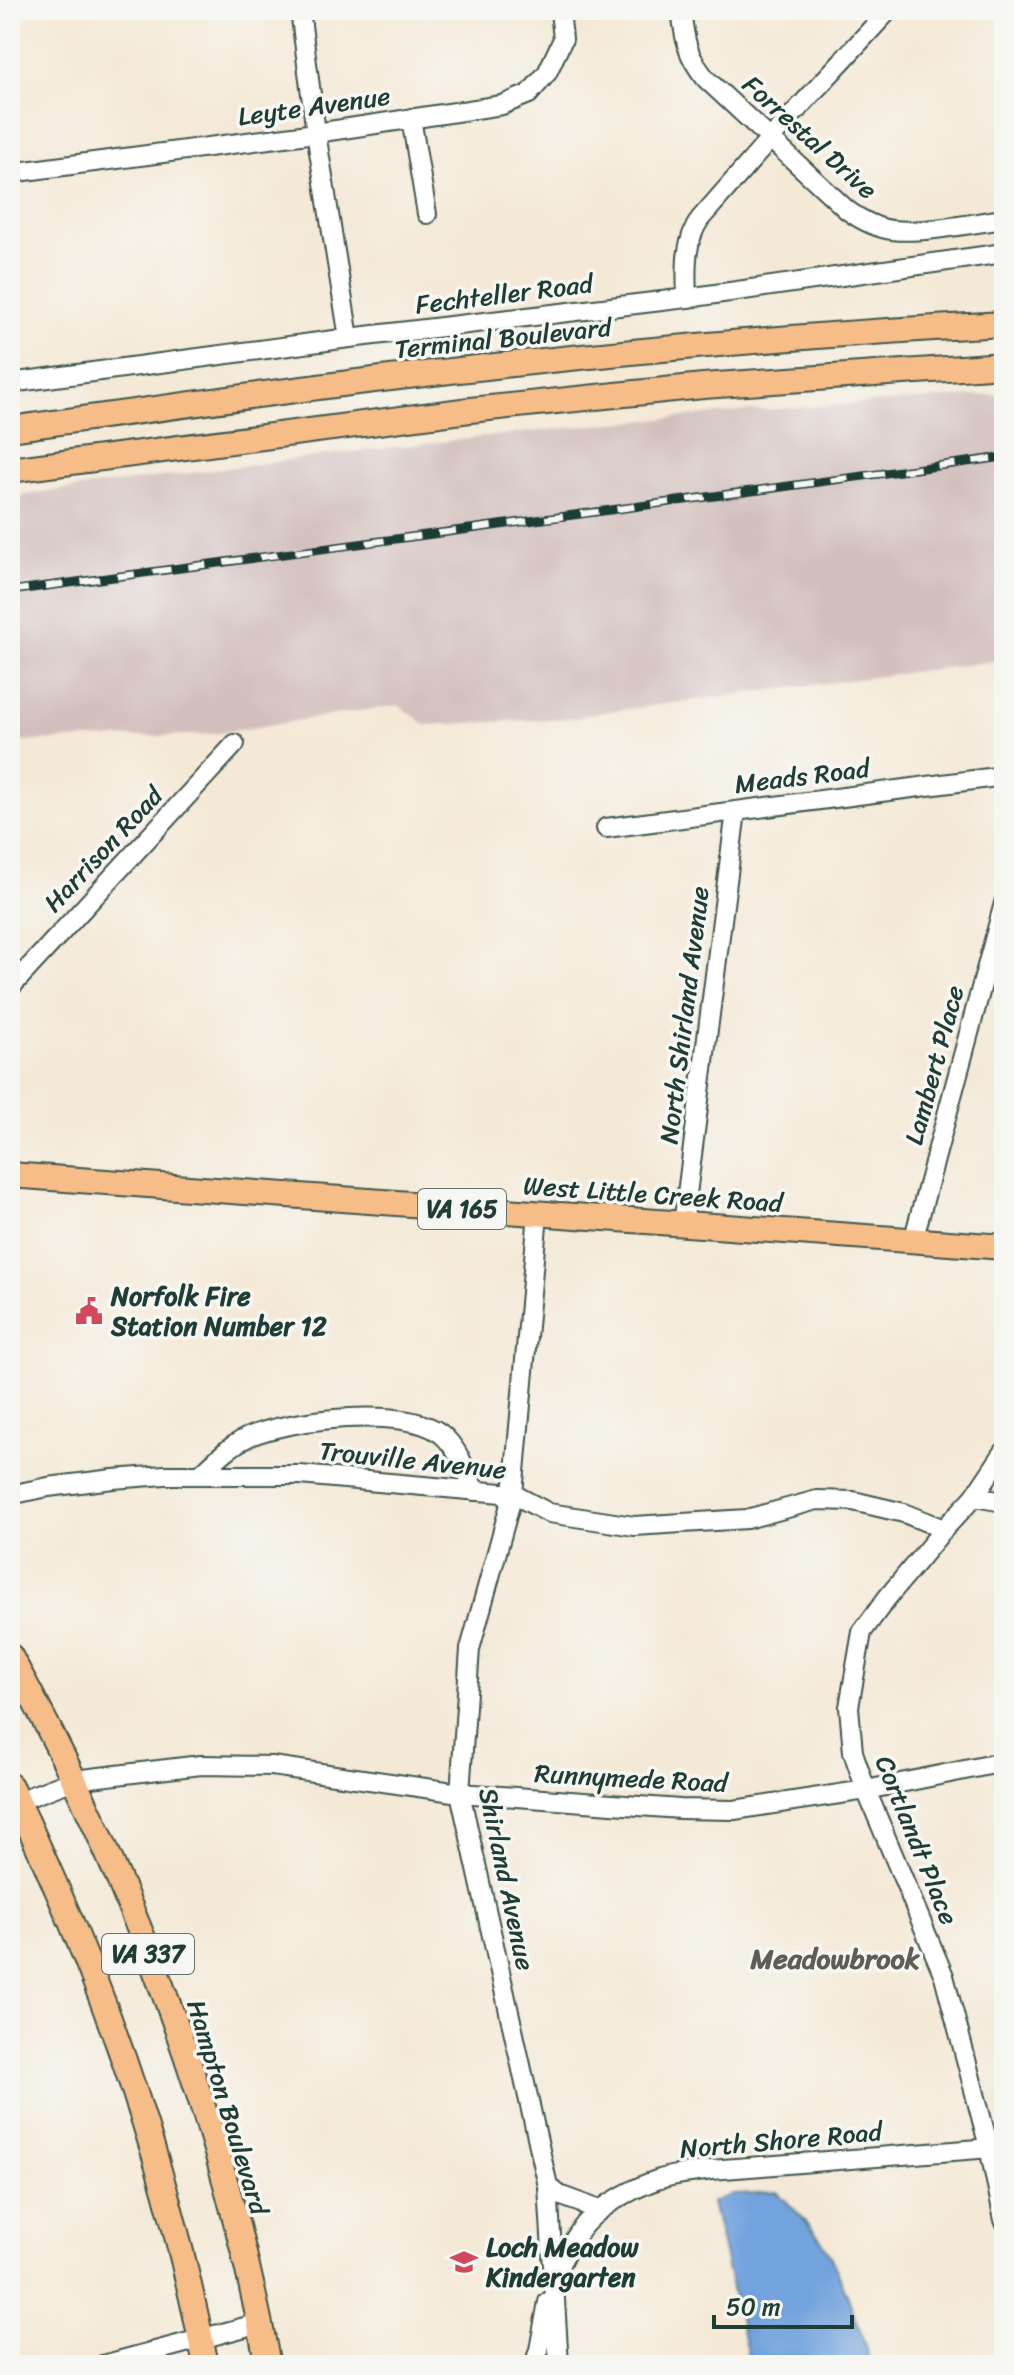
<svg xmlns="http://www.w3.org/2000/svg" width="1014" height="2375" font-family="Sriracha,sans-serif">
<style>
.industrial{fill:#d1bfbd}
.water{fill:#72a3dd;stroke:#487088;stroke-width:2}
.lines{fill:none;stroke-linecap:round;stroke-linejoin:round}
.minor-casing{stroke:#3f574c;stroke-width:22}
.major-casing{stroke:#3f574c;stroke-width:28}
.minor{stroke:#fff;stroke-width:18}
.major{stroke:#f7bd88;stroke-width:24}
.rail-casing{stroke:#1f3d34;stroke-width:9}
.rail{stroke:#f6f6f2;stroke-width:6;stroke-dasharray:18;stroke-linecap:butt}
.labels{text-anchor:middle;stroke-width:7;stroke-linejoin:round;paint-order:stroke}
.shield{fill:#f6f6f2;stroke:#60746d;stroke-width:2}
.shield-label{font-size:24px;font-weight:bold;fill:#1f3d34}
.street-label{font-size:26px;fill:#1f3d34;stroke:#f6f6f2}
.poi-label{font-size:26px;font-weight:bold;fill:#1f3d34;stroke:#f6f6f2;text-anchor:start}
.neighbourhood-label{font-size:28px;font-weight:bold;fill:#615c54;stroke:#f6f6f2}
</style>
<rect width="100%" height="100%" fill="#f6f6f2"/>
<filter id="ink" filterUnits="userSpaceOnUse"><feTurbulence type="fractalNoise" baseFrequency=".0125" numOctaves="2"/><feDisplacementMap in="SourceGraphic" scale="16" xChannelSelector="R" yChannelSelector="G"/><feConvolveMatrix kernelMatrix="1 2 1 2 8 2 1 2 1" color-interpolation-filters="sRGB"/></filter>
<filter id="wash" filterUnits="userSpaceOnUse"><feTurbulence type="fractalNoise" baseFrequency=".006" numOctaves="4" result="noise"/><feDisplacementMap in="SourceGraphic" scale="32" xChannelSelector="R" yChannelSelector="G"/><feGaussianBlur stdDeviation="1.8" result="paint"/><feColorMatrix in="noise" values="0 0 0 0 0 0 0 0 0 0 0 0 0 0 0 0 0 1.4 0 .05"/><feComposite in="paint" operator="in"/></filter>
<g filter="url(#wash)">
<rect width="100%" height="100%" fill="#f4e9d7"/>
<!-- industrial -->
<path class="industrial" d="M1004 394V660L603 712 575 718 426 725 398 705 212 734 10 742V497L342 453 593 425 750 411Z"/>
<!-- water -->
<path class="water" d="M777 2192C793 2208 810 2224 823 2243 841 2273 861 2331 871 2365H750L712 2202 733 2194Z"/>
</g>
<g filter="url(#ink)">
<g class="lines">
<!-- minor casing -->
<g class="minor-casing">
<g id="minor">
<path d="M300 10 316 133 349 338"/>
<path d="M681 10C685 41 686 54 706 79L847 210C861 220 875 228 892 230 921 234 973 223 1004 219"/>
<path d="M411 118 427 214"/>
<path d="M10 173 316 133 502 105 529 94 547 73 563 39 560 10"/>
<path d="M687 298C686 270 684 243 700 219L771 138 889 10"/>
<path d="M10 383 349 338 687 298 1004 253"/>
<path d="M606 828 1004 776"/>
<path d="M10 988 235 744"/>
<path d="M538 1214 513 1494 470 1649 460 1793 548 2186 559 2365"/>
<path d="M683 1225 736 811"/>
<path d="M913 1241 1004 903"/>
<path d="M1004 1452 974 1497 944 1529 887 1598 862 1632 849 1707 853 1752 866 1790 944 1976 989 2147 1004 2220"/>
<path d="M200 1475C215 1461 229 1446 248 1437 289 1419 403 1406 440 1433 457 1446 467 1472 475 1491"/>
<path d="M10 1495 48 1487 113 1479 165 1475H300L513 1494 549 1513 634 1526 747 1519 817 1500 853 1501 904 1513 944 1529"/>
<path d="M974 1497 1004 1502"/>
<path d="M18 1801 74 1780 201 1765 272 1766 460 1793 680 1809 734 1810 866 1790 1004 1762"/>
<path d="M548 2186 559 2195 600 2210"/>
<path d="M555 2273C564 2256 573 2239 585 2224 601 2205 642 2183 667 2177 681 2173 696 2173 711 2170L1004 2147"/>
<path d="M103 2365 260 2323"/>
<path d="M534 2365 539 2350 548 2302"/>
</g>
</g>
<!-- major casing -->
<g class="major-casing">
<g id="major">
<path d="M10 429C134 412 258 394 382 379 589 354 796 335 1004 324"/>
<path d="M10 470 470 410 703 386 1004 365"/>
<path d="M10 1175 1004 1247"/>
<path d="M10 1656C129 1870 223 2124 268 2365"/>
<path d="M10 1786C26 1817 39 1849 53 1880 121 2034 174 2199 206 2365"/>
</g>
</g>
<!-- minor -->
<use href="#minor" class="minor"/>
<!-- major -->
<use href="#major" class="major"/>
<!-- rail casing -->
<g class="rail-casing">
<path id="rail" d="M10 591 1004 457"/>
</g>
<!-- rail -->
<use href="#rail" class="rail"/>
</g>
</g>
<!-- icons -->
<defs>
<g id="civic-bare" transform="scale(2.16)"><path d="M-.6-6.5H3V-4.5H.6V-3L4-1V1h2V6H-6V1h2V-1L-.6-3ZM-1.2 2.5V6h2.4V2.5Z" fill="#d1495b" stroke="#f6f6f2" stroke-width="2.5" paint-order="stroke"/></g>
<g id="school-bare" transform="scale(2.16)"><path d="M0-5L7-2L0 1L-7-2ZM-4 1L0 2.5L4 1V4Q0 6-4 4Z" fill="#d1495b" stroke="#f6f6f2" stroke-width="2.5" paint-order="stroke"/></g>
</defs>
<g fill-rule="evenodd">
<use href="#civic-bare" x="89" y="1311"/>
<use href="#school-bare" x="464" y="2262"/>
</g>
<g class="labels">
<!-- shield labels -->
<g class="shield">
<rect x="418" y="1189" width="88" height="40" rx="6"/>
<rect x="102" y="1934" width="92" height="40" rx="6"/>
</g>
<g class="shield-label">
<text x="462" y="1217">VA 165</text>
<text x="148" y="1962">VA 337</text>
</g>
<!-- street labels -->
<g class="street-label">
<text transform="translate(314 106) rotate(-8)" y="9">Leyte Avenue</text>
<text transform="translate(810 137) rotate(42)" y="9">Forrestal Drive</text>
<text transform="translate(504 294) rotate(-7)" y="9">Fechteller Road</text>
<text transform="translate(503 338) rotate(-6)" y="9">Terminal Boulevard</text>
<text transform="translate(802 776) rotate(-7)" y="9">Meads Road</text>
<text transform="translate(103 849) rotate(-47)" y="9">Harrison Road</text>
<text transform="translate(684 1015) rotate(-83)" y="9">North Shirland Avenue</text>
<text transform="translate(934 1065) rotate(-75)" y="9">Lambert Place</text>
<text transform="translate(653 1194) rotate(4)" y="9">West Little Creek Road</text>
<text transform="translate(413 1460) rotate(6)" y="9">Trouville Avenue</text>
<text transform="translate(631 1778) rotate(3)" y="9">Runnymede Road</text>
<text transform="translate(917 1840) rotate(68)" y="9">Cortlandt Place</text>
<text transform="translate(507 1879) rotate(78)" y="9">Shirland Avenue</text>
<text transform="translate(228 2107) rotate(73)" y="9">Hampton Boulevard</text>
<text transform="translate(781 2140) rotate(-5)" y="9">North Shore Road</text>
</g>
<!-- poi labels -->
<g class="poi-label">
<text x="111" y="1305">Norfolk Fire<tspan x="111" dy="30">Station Number 12</tspan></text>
<text x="486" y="2256">Loch Meadow<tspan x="486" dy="30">Kindergarten</tspan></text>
</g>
<!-- neighbourhood labels -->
<g class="neighbourhood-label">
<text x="835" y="1968">Meadowbrook</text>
</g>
</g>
<!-- margin -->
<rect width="1014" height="2375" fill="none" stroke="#f6f6f2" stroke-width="40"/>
<!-- scale -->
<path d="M714 2315v12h138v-12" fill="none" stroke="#1f3d34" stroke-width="4"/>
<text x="726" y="2315" font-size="24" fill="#1f3d34" stroke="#f6f6f2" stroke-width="6" paint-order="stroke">50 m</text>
</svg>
